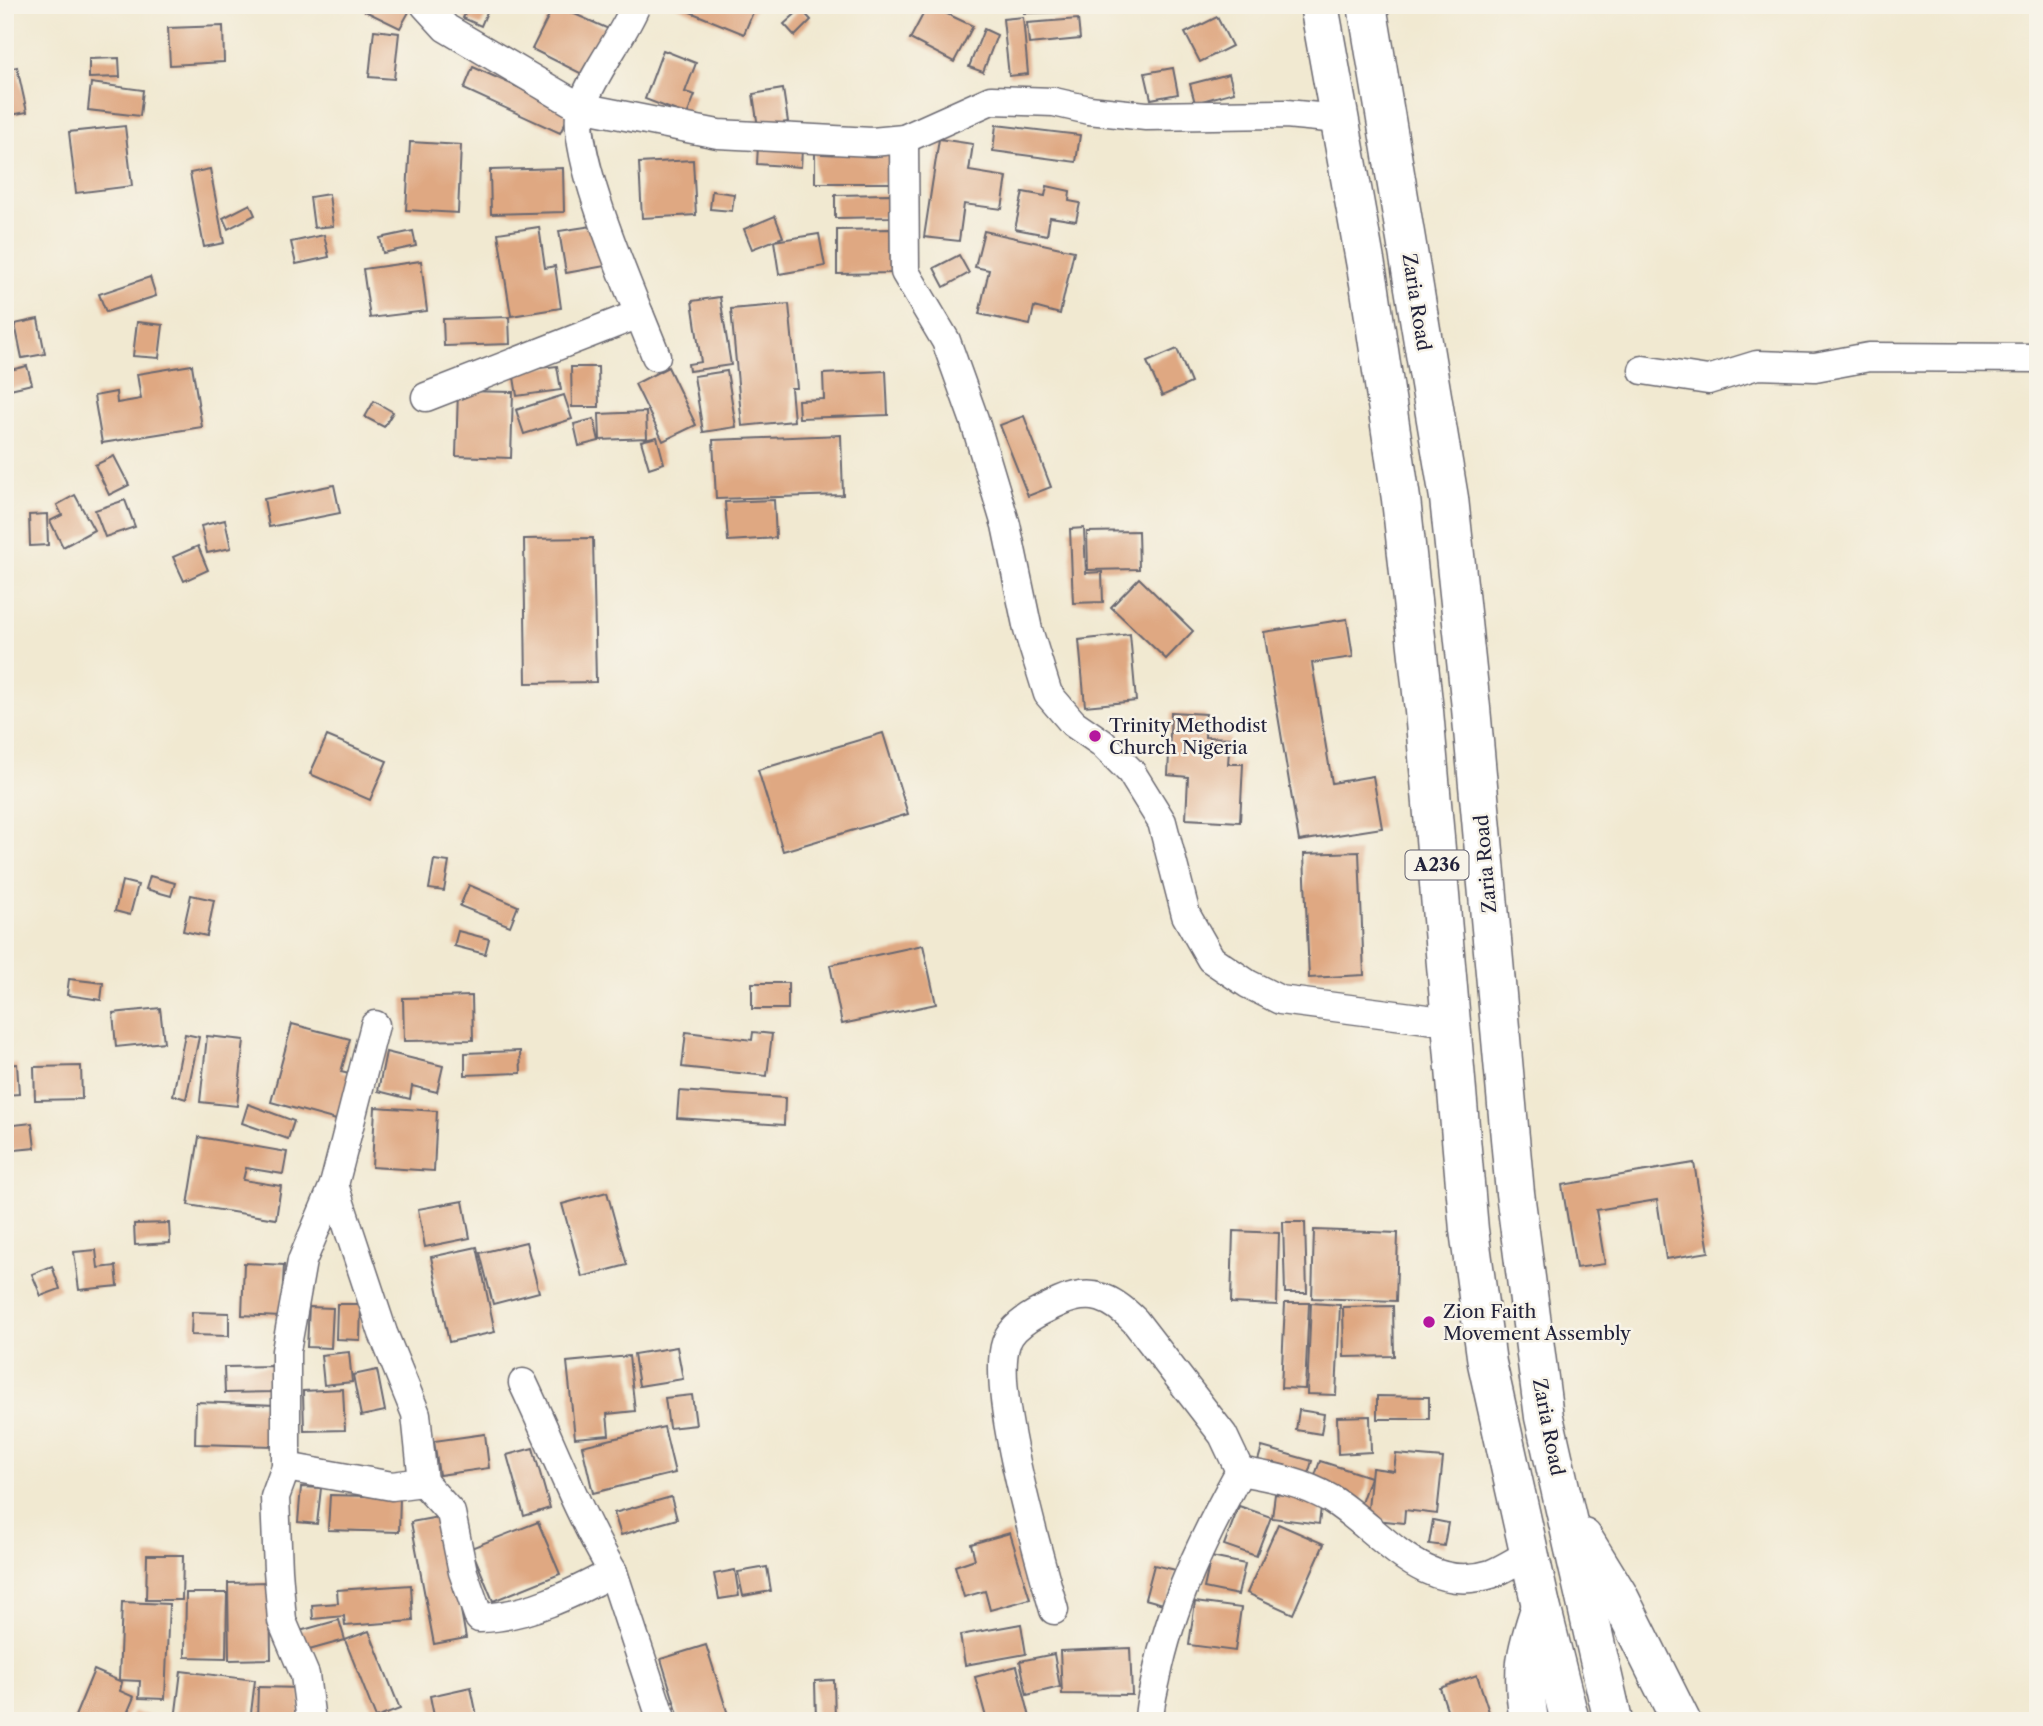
<svg xmlns="http://www.w3.org/2000/svg" width="2043" height="1726" font-family="'Libre Caslon Text',serif">
<style>
.building{fill:#dfa882}
.lines{fill:none;stroke-linecap:round;stroke-linejoin:round}
.minor-casing{stroke:#6a6870;stroke-width:31}
.trunk-casing{stroke:#6a6870;stroke-width:41}
.minor{stroke:#fff;stroke-width:28}
.trunk{stroke:#fff;stroke-width:38}
.poi-dot{fill:#b5179e;stroke:#f7f3e8;stroke-width:2.5}
.labels{text-anchor:middle;stroke-width:5;stroke-linejoin:round;paint-order:stroke}
.shield{fill:#f7f3e8;stroke:#62616f;stroke-width:2}
.shield-label{font-size:18px;font-weight:bold;fill:#22223b}
.street-label{font-size:19px;fill:#22223b;stroke:#f7f3e8}
.poi-label{font-size:19px;fill:#22223b;stroke:#f7f3e8;text-anchor:start}
</style>
<rect width="100%" height="100%" fill="#f7f3e8"/>
<filter id="ink" filterUnits="userSpaceOnUse"><feTurbulence type="fractalNoise" baseFrequency=".0143" numOctaves="2"/><feDisplacementMap in="SourceGraphic" scale="14" xChannelSelector="R" yChannelSelector="G"/><feConvolveMatrix kernelMatrix="1 2 1 2 8 2 1 2 1" color-interpolation-filters="sRGB"/></filter>
<filter id="wash" filterUnits="userSpaceOnUse"><feTurbulence type="fractalNoise" baseFrequency=".00686" numOctaves="4" result="noise"/><feDisplacementMap in="SourceGraphic" scale="28" xChannelSelector="R" yChannelSelector="G"/><feGaussianBlur stdDeviation="1.57" result="paint"/><feColorMatrix in="noise" values="0 0 0 0 0 0 0 0 0 0 0 0 0 0 0 0 0 1.4 0 .05"/><feComposite in="paint" operator="in"/></filter>
<g filter="url(#wash)">
<rect width="100%" height="100%" fill="#f1e9d1"/>
<g id="blocks">
<!-- building -->
<g class="building">
<path d="M368 5H396L409 12 400 28 365 11Z"/>
<path d="M469 5H490L481 26 463 18Z"/>
<path d="M554 5 611 30 588 77 532 49Z"/>
<path d="M673 5H756L744 34Z"/>
<path d="M928 5 973 26 954 62 910 39Z"/>
<path d="M1024 5H1065V12L1024 13Z"/>
<path d="M801 9 811 20 795 36 784 24Z"/>
<path d="M1023 17 1028 74 1009 76 1003 19Z"/>
<path d="M1217 17 1232 46 1200 62 1185 33Z"/>
<path d="M1078 19 1080 39 1029 44 1027 23Z"/>
<path d="M223 26 224 62 170 65 168 28Z"/>
<path d="M984 29 997 35 983 72 969 67Z"/>
<path d="M374 30 399 33 394 79 369 77Z"/>
<path d="M663 50 696 63 685 92 695 95 687 115 645 99Z"/>
<path d="M119 58 120 77 89 78V59Z"/>
<path d="M17 67 27 112 5 116V70Z"/>
<path d="M473 67 571 111 560 133 464 89Z"/>
<path d="M1173 68 1178 94 1151 99 1145 73Z"/>
<path d="M1229 74 1234 92 1195 103 1190 84Z"/>
<path d="M91 83 143 90 140 116 88 110Z"/>
<path d="M783 89 788 122 758 127 753 94Z"/>
<path d="M996 125 1080 135 1076 162 993 151Z"/>
<path d="M125 126 132 186 76 193 69 132Z"/>
<path d="M939 139 973 144 969 171 1007 177 1002 209 964 204 959 241 924 237Z"/>
<path d="M410 142 461 145 458 213 406 210Z"/>
<path d="M758 146 802 149 801 167 757 164Z"/>
<rect x="815" y="152" width="80" height="31"/>
<path d="M693 160 696 215 642 218 639 163Z"/>
<path d="M563 168 564 212 491 214 490 170Z"/>
<path d="M210 169 224 243 204 247 190 173Z"/>
<path d="M1047 186 1070 191 1069 201 1080 203 1076 221 1050 217 1047 235 1015 229 1023 192 1045 196Z"/>
<path d="M712 191 734 194 732 211 710 209Z"/>
<path d="M329 194 333 226 314 228 310 197Z"/>
<path d="M890 194V217L835 218V195Z"/>
<path d="M250 204 255 215 228 229 223 218Z"/>
<path d="M775 216 783 237 752 249 744 229Z"/>
<path d="M599 225 605 266 566 273 559 231Z"/>
<path d="M539 227 545 268 555 266 561 308 511 316 498 233Z"/>
<path d="M890 229 891 273 837 274V230Z"/>
<path d="M413 231 416 246 383 253 380 238Z"/>
<path d="M984 231 1074 251 1060 314 1034 307 1030 325 979 314 989 270 975 267Z"/>
<path d="M819 234 825 266 779 274 774 241Z"/>
<path d="M324 235 329 257 296 264 291 242Z"/>
<path d="M959 255 969 273 944 287 934 268Z"/>
<path d="M421 261 427 311 370 318 363 269Z"/>
<path d="M150 277 156 296 106 312 99 294Z"/>
<path d="M720 297 731 365 689 371 688 364 701 362 692 301Z"/>
<path d="M789 304 797 388H791L794 421 742 426 731 309Z"/>
<path d="M509 317 510 344 444 346 443 319Z"/>
<path d="M38 319 45 354 22 358 15 324Z"/>
<path d="M137 322 163 325 159 358 133 356Z"/>
<path d="M1177 349 1191 383 1162 396 1147 362Z"/>
<path d="M192 365 202 427 102 443 94 396 116 392 117 403 141 399 137 374Z"/>
<path d="M27 366 32 384 10 389 6 371Z"/>
<path d="M557 366 561 390 517 396 513 371Z"/>
<path d="M571 367H598L599 407H572Z"/>
<path d="M668 367 696 425 663 441 635 384Z"/>
<path d="M727 371 736 427 703 432 694 376Z"/>
<path d="M886 371 888 415 799 418 798 400 824 399 823 374Z"/>
<path d="M458 391 513 392 511 458 456 456Z"/>
<path d="M564 395 572 419 524 434 516 410Z"/>
<path d="M374 401 393 412 384 427 365 417Z"/>
<path d="M646 412 647 438 600 440 599 414Z"/>
<path d="M1024 416 1051 487 1028 496 1000 425Z"/>
<path d="M594 419 599 441 579 446 574 424Z"/>
<path d="M841 435 843 495 716 499 713 440Z"/>
<path d="M657 437 664 463 649 468 641 441Z"/>
<path d="M114 456 129 485 109 495 95 465Z"/>
<path d="M334 485 340 513 269 527 264 499Z"/>
<path d="M75 495 94 530 63 547 50 521 62 515 57 505Z"/>
<path d="M125 500 135 527 105 537 95 510Z"/>
<path d="M774 500 776 538 728 541 725 502Z"/>
<path d="M47 514 48 545 30 546 29 515Z"/>
<path d="M225 520 231 548 207 553 201 526Z"/>
<path d="M1084 528 1086 573 1102 572 1103 602 1073 603 1070 529Z"/>
<path d="M1138 531 1139 569 1088 570 1087 532Z"/>
<path d="M593 538 596 682 526 683 524 539Z"/>
<path d="M198 546 208 570 184 581 173 557Z"/>
<path d="M1139 578 1193 631 1166 659 1111 607Z"/>
<path d="M1347 619 1353 657 1312 663 1332 783 1373 776 1382 828 1299 841 1264 632Z"/>
<path d="M1130 634 1136 701 1085 706 1079 640Z"/>
<path d="M1171 712 1206 714 1205 737 1230 738 1228 764H1243L1240 822 1186 819 1188 777 1168 775Z"/>
<path d="M883 733 908 814 783 851 758 770Z"/>
<path d="M327 736 387 761 370 800 310 774Z"/>
<path d="M1359 852 1364 975 1309 978 1304 854Z"/>
<path d="M434 860 449 862 444 891 429 889Z"/>
<path d="M150 876 175 883 171 896 146 889Z"/>
<path d="M122 881 138 885 130 915 115 911Z"/>
<path d="M469 885 518 906 510 926 460 906Z"/>
<path d="M191 895 214 900 207 936 183 931Z"/>
<path d="M458 931 489 939 485 954 454 946Z"/>
<path d="M923 945 936 1004 842 1024 830 965Z"/>
<path d="M69 979 103 983 101 1000 67 995Z"/>
<rect x="752" y="983" width="36" height="26"/>
<path d="M472 996 473 1040 404 1041 403 998Z"/>
<path d="M160 1008 164 1042 116 1047 113 1013Z"/>
<path d="M292 1024 350 1039 341 1072 353 1075 340 1121 271 1102Z"/>
<path d="M686 1032 752 1040 753 1032 772 1034 767 1076 682 1067Z"/>
<path d="M185 1034 199 1037 186 1099 173 1095Z"/>
<path d="M207 1036 244 1040 237 1106 200 1102Z"/>
<path d="M520 1051 521 1073 465 1075V1053Z"/>
<path d="M386 1052 443 1066 437 1092 412 1086 410 1099 378 1091Z"/>
<path d="M17 1064 19 1094 5 1095V1065Z"/>
<path d="M81 1066 82 1099 35 1100 34 1067Z"/>
<path d="M679 1091 785 1098 784 1125 677 1118Z"/>
<path d="M248 1104 294 1121 288 1139 242 1123Z"/>
<path d="M375 1107 437 1111 434 1171 372 1167Z"/>
<path d="M32 1123 35 1148 5 1151V1126Z"/>
<path d="M199 1137 287 1152 283 1174 246 1168 243 1180 281 1186 276 1219 188 1205Z"/>
<path d="M1694 1163 1709 1252 1666 1259 1657 1200 1596 1210 1605 1264 1576 1268 1562 1185Z"/>
<path d="M607 1192 627 1265 582 1277 562 1204Z"/>
<path d="M463 1201 470 1238 425 1247 418 1209Z"/>
<path d="M1283 1222H1305L1307 1293H1285Z"/>
<path d="M169 1223 170 1243 135 1245 134 1224Z"/>
<path d="M1314 1230 1398 1233 1396 1301 1312 1298Z"/>
<path d="M1233 1231 1279 1233 1277 1305 1231 1303Z"/>
<path d="M526 1242 539 1292 493 1304 480 1253Z"/>
<path d="M477 1247 495 1332 449 1342 431 1257Z"/>
<path d="M96 1250 98 1268 116 1266 118 1286 79 1290 74 1252Z"/>
<path d="M244 1263 284 1265 281 1317 242 1315Z"/>
<path d="M52 1266 60 1289 41 1296 32 1274Z"/>
<path d="M1285 1303H1309L1305 1389 1281 1388Z"/>
<path d="M1311 1303 1340 1305 1336 1395 1307 1394Z"/>
<path d="M337 1304H361L360 1340 336 1339Z"/>
<path d="M1393 1306 1394 1356 1344 1357 1343 1307Z"/>
<path d="M309 1307 333 1308 331 1348 307 1347Z"/>
<path d="M192 1312 229 1313V1336L191 1335Z"/>
<path d="M677 1347 683 1379 639 1386 634 1354Z"/>
<path d="M349 1352 352 1382 324 1385 321 1355Z"/>
<path d="M629 1356 635 1411 607 1414 609 1435 575 1438 567 1362Z"/>
<path d="M276 1366V1392L225 1393 224 1367Z"/>
<path d="M377 1370 385 1411 361 1416 353 1375Z"/>
<path d="M343 1389 345 1430 304 1431 303 1391Z"/>
<path d="M692 1395 696 1425 669 1428 665 1398Z"/>
<path d="M1377 1396 1429 1397V1419H1377Z"/>
<path d="M196 1402 276 1405 275 1446 195 1444Z"/>
<path d="M1299 1410 1324 1414 1321 1434 1296 1430Z"/>
<path d="M1370 1416 1371 1452 1338 1454 1337 1417Z"/>
<path d="M664 1427 675 1473 593 1493 582 1446Z"/>
<path d="M485 1434 489 1468 439 1475 434 1441Z"/>
<path d="M1262 1447 1312 1461 1307 1478 1257 1464Z"/>
<path d="M533 1448 550 1508 524 1516 507 1455Z"/>
<path d="M1396 1454 1443 1458 1437 1514 1405 1510 1404 1523 1367 1519 1372 1468 1394 1471Z"/>
<path d="M1320 1461 1370 1477 1361 1503 1311 1487Z"/>
<path d="M301 1487 321 1488 317 1524 298 1522Z"/>
<path d="M1275 1494 1322 1499 1319 1524 1272 1518Z"/>
<path d="M330 1495 400 1497 399 1532 328 1530Z"/>
<path d="M671 1497 677 1519 621 1535 614 1513Z"/>
<path d="M1239 1506 1271 1517 1256 1556 1224 1545Z"/>
<path d="M444 1516 466 1638 434 1644 411 1522Z"/>
<path d="M1433 1520 1448 1523 1444 1546 1429 1544Z"/>
<path d="M538 1522 560 1574 493 1601 471 1548Z"/>
<path d="M1278 1524 1324 1544 1293 1614 1247 1593Z"/>
<path d="M1010 1533 1030 1599 990 1610 985 1591 964 1597 955 1566 975 1559 971 1544Z"/>
<path d="M147 1555H183L182 1600H146Z"/>
<path d="M1211 1557 1245 1564 1238 1595 1204 1588Z"/>
<path d="M1154 1565 1176 1570 1167 1605 1145 1599Z"/>
<path d="M767 1567 771 1591 743 1596 738 1572Z"/>
<path d="M735 1570 739 1596 719 1599 714 1574Z"/>
<path d="M270 1582 271 1659 229 1660 228 1583Z"/>
<path d="M411 1585 413 1621 345 1626 344 1616 313 1619 312 1605 338 1603 337 1590Z"/>
<path d="M186 1593H227L226 1658 185 1657Z"/>
<path d="M122 1602 169 1604 165 1699 139 1698 140 1681 119 1680Z"/>
<path d="M1195 1602 1241 1608 1235 1651 1189 1645Z"/>
<path d="M339 1620 345 1640 302 1652 296 1632Z"/>
<path d="M1021 1624 1026 1654 965 1665 960 1635Z"/>
<path d="M369 1631 400 1709 376 1718 345 1640Z"/>
<path d="M706 1645 730 1721H680L661 1659Z"/>
<path d="M1130 1648 1132 1695 1062 1694 1060 1651Z"/>
<path d="M1054 1654 1060 1687 1027 1695 1020 1661Z"/>
<path d="M1017 1666 1031 1721H987L975 1677Z"/>
<path d="M94 1670 122 1682 120 1691 134 1697 124 1721H73Z"/>
<path d="M181 1671 255 1680 250 1721 175 1720Z"/>
<path d="M1477 1675 1492 1721H1451L1440 1688Z"/>
<path d="M834 1680 835 1721H816L815 1681Z"/>
<path d="M258 1687 301 1688 300 1721H257Z"/>
<path d="M471 1687 478 1721H435L430 1696Z"/>
<path d="M132 1712 169 1720V1721H130Z"/>
</g>
</g>
</g>
<g filter="url(#ink)">
<use href="#blocks" fill-opacity="0" stroke="#6a6870" stroke-width="2"/>
<g class="lines">
<!-- minor casing -->
<g class="minor-casing">
<g id="minor">
<path d="M425 5 446 28 580 107 718 134 872 142 904 139 991 100 1054 102 1089 110 1146 116 1286 114 1339 119"/>
<path d="M636 5C621 40 595 70 582 105 565 146 638 309 656 356"/>
<path d="M904 139 905 272 946 341 974 419 1006 525 1028 630 1048 694 1073 723 1102 743 1131 772 1162 822 1186 915 1211 959 1248 984 1280 1000 1450 1022"/>
<path d="M1643 370 1708 380 1757 365 1815 367 1869 357 2038 358"/>
<path d="M426 397 639 314"/>
<path d="M334 1185 383 1333 416 1414 423 1482"/>
<path d="M286 1467 392 1486 423 1482 451 1513 463 1572 479 1618C526 1617 572 1594 613 1572 577 1512 553 1446 523 1383"/>
<path d="M613 1572 662 1721"/>
<path d="M1054 1610C1039 1557 990 1390 1006 1343 1013 1323 1042 1310 1060 1302 1092 1288 1112 1298 1135 1321L1223 1435 1240 1471C1273 1477 1302 1482 1331 1499 1382 1531 1423 1596 1491 1574 1504 1569 1517 1560 1529 1554"/>
<path d="M311 1721 305 1675 282 1621 278 1570 275 1497 286 1467V1351L302 1261 334 1185 375 1025"/>
<path d="M1149 1721C1149 1707 1153 1692 1156 1679 1171 1604 1204 1537 1240 1471"/>
</g>
</g>
<!-- trunk casing -->
<g class="trunk-casing">
<g id="trunk">
<path d="M1319 5 1369 283 1401 499 1424 711 1469 1230 1487 1363 1541 1606 1570 1721"/>
<path d="M1367 5 1449 498 1471 708 1515 1193 1544 1417 1613 1721"/>
<path d="M1583 1538 1618 1595 1681 1721"/>
<path d="M1529 1721C1521 1671 1525 1653 1541 1606"/>
</g>
</g>
<!-- minor -->
<use href="#minor" class="minor"/>
<!-- trunk -->
<use href="#trunk" class="trunk"/>
</g>
</g>
<!-- markers -->
<g class="poi-dot">
<circle cx="1095" cy="736" r="7"/>
<circle cx="1429" cy="1322" r="7"/>
</g>
<g class="labels">
<!-- shield labels -->
<rect class="shield" x="1405.5" y="850.5" width="63" height="29" rx="5"/>
<g class="shield-label">
<text x="1437" y="871">A236</text>
</g>
<!-- street labels -->
<g class="street-label">
<text transform="translate(1417 302) rotate(81)" y="7">Zaria Road</text>
<text transform="translate(1485 864) rotate(-95)" y="7">Zaria Road</text>
<text transform="translate(1549 1427) rotate(79)" y="7">Zaria Road</text>
</g>
<!-- poi labels -->
<g class="poi-label">
<text x="1109" y="732">Trinity Methodist<tspan x="1109" dy="22">Church Nigeria</tspan></text>
<text x="1443" y="1318">Zion Faith<tspan x="1443" dy="22">Movement Assembly</tspan></text>
</g>
</g>
<!-- margin -->
<rect width="2043" height="1726" fill="none" stroke="#f7f3e8" stroke-width="28"/>
</svg>
